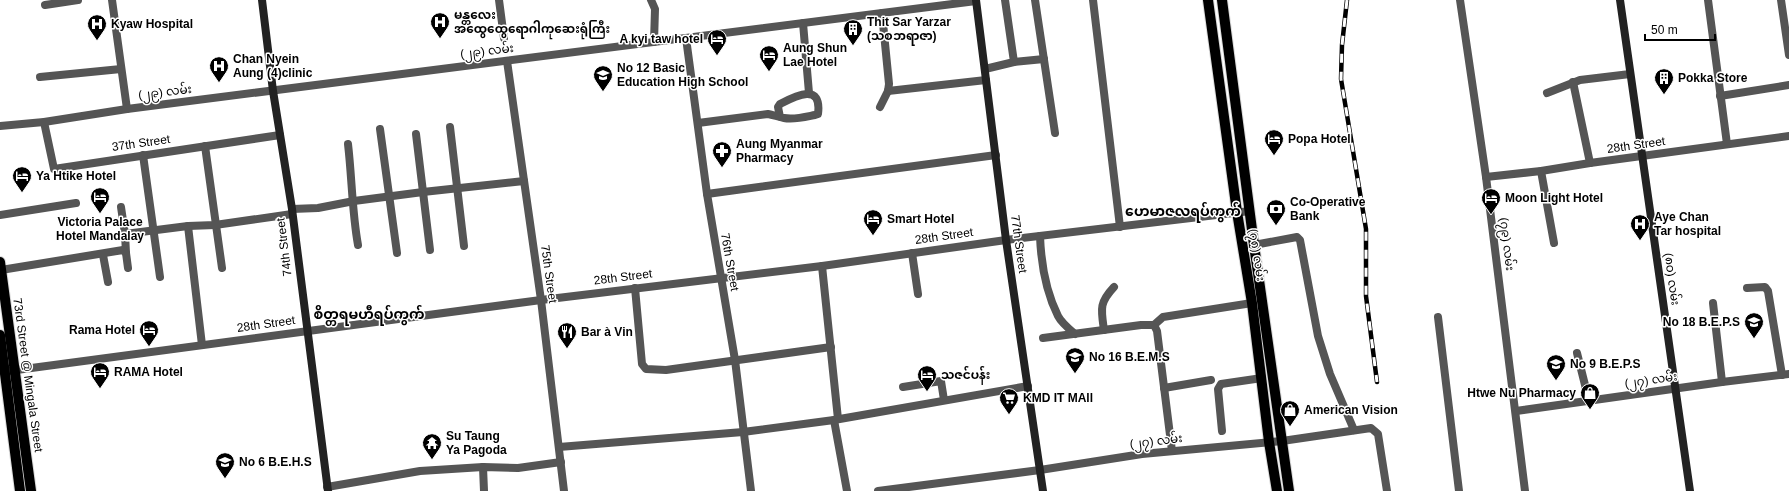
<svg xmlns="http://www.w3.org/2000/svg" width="1789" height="491" font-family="Arial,'Noto Sans Myanmar',sans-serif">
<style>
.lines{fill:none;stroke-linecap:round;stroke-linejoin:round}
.primary-casing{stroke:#dbdbdb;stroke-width:12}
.street{stroke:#555;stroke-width:8}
.secondary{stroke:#222;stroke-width:8}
.primary{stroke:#000;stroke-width:10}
.rail-casing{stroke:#000;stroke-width:4.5}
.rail{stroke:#fff;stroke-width:3;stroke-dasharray:9;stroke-linecap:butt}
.labels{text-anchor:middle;stroke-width:3;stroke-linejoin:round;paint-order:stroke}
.poi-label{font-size:12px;font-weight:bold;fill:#000;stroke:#fff;text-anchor:start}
.street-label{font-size:12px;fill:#000;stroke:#fff}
.quarter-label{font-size:14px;font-weight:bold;fill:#000;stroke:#fff}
</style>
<rect width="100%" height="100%" fill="#fff"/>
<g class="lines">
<!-- primary casing -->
<g class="primary-casing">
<g id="primary">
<path d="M1208 0 1237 212 1252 303 1269 442 1277 491"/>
<path d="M1222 0 1254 245 1289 491"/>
<path d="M0 262 31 491"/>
<path d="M0 335 20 491"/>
</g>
</g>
<!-- street -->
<g class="street">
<path d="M112 0 127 109"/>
<path d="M499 0 504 38"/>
<path d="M651 0 655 9 654 42"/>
<path d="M1035 0 1055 133"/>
<path d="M1093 0 1120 227"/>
<path d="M1460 0 1486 177 1525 491"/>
<path d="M1708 0 1727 144"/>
<path d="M1781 0 1789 55"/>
<path d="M45 5 78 0"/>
<path d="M803 23 809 93"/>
<path d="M686 38 707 194 735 360 751 491"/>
<path d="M507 61 541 300 564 491"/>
<path d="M1014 62 1044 59"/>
<path d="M985 69 1014 62 1005 0"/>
<path d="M40 77 121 69"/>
<path d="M1573 82 1590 163"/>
<path d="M888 91 986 80"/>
<path d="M1547 93 1580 80 1630 74"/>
<path d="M1720 96 1789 85"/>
<path d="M880 107 888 91 889 84 882 13"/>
<path d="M44 122 54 169 280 135"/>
<path d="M698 123 768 114C773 115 779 117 784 118 794 120 805 117 815 115L818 114C822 83 797 95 780 104L778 107 780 117"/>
<path d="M0 126 44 122 127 109 976 1"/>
<path d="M450 127 464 246"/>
<path d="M380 129 397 253"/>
<path d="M416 134 430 250"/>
<path d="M348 144C352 178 352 212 358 245"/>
<path d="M205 146 222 268"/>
<path d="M143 155 160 277"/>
<path d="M1541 171 1554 243"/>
<path d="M1486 177 1541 171 1590 163 1789 136"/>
<path d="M707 194 996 155"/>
<path d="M121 207 125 234"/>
<path d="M292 209 318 208 354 201 423 192 524 181"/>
<path d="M0 215 76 203"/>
<path d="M188 226 202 345"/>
<path d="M1040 236C1041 262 1046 292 1058 316 1061 322 1069 329 1075 334"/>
<path d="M1254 245 1297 237 1300 240 1318 336 1330 374 1354 430"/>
<path d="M126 253 125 234 188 226 215 225 292 214"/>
<path d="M912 253 918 294"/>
<path d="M103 255 108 282"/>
<path d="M822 266 838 419"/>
<path d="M1 270 123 250 126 253 128 268"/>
<path d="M635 288 642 364 646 369 666 370 831 347"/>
<path d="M1747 288 1765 287 1768 291 1782 375"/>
<path d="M1713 303 1722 382"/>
<path d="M1438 317 1459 491"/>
<path d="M1154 325 1163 317 1252 303"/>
<path d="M1104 330C1101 309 1099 303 1114 287"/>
<path d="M1043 338 1141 325H1154L1157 331 1172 451"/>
<path d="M1577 353 1589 401"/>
<path d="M9 371 541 300 822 266 1006 240 1250 211"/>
<path d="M903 387 941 381 944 400"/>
<path d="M1164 388 1211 380"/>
<path d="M1516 411 1722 382 1789 374"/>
<path d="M834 420 847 491"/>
<path d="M1222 431 1218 389 1221 384 1262 378"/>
<path d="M559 447 743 432 834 420 1028 386"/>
<path d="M483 467 484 491"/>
<path d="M327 487 420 471 483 467 518 468 561 462"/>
<path d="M878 491 1040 470 1142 454 1282 441 1371 428 1378 434 1387 491"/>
</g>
<!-- secondary -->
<g class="secondary">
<path d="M262 0 273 91 292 209 328 491"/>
<path d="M976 0 1006 240 1043 491"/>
<path d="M1620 0 1690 491"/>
</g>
<!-- primary -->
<use href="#primary" class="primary"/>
<!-- rail casing -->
<g class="rail-casing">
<path id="rail" d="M1347 0 1342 45 1341 79 1366 229V296L1377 382"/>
</g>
<!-- rail -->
<use href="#rail" class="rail"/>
</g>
<!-- icons -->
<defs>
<g id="hospital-pin" transform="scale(1)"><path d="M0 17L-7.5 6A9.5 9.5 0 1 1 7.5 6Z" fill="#000" stroke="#fff"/><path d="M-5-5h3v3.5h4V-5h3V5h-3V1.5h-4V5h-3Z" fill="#fff"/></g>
<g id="building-pin" transform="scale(1)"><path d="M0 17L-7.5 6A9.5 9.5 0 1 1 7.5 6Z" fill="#000" stroke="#fff"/><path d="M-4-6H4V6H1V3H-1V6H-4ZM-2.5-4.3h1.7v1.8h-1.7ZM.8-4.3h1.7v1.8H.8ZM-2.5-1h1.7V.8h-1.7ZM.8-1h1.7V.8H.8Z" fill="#fff"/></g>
<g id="hotel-pin" transform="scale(1)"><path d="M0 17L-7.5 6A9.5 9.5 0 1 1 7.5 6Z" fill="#000" stroke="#fff"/><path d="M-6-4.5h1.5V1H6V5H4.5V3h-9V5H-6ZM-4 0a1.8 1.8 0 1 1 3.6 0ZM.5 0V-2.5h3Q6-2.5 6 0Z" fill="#fff"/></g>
<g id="school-pin" transform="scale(1)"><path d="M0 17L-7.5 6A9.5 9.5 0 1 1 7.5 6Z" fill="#000" stroke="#fff"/><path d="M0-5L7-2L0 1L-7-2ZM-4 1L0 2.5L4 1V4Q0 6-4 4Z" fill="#fff"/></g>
<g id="pharmacy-pin" transform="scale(1)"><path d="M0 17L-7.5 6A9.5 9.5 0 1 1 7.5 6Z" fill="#000" stroke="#fff"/><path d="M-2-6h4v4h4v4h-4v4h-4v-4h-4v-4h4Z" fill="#fff"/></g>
<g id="bank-pin" transform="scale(1)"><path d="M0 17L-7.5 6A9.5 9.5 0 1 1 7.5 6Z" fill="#000" stroke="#fff"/><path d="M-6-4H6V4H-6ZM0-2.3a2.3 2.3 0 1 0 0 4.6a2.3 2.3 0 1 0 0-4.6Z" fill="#fff"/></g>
<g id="restaurant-pin" transform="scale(1)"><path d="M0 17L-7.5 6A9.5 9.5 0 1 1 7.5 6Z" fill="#000" stroke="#fff"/><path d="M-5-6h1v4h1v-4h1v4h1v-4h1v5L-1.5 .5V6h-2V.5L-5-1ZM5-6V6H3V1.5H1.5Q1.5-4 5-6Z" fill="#fff"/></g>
<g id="shop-pin" transform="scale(1)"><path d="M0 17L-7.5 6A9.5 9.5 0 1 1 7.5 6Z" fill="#000" stroke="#fff"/><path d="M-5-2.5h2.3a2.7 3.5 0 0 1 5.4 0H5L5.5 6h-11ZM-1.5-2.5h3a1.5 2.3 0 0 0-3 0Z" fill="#fff"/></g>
<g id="supermarket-pin" transform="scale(1)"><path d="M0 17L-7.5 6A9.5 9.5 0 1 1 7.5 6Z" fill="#000" stroke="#fff"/><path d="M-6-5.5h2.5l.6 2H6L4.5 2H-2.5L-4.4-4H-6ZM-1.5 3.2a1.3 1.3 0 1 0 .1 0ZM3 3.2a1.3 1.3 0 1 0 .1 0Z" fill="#fff"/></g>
<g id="temple-pin" transform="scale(1)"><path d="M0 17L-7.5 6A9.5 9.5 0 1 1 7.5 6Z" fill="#000" stroke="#fff"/><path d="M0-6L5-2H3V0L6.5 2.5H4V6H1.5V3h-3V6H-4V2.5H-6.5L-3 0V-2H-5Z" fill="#fff"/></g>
</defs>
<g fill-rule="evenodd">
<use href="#hospital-pin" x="440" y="22"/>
<use href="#hospital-pin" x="97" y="24"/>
<use href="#building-pin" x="853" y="29"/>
<use href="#hotel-pin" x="717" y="39"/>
<use href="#hotel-pin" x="769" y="55"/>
<use href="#hospital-pin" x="219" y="66"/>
<use href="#school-pin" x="603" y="75"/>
<use href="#building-pin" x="1664" y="78"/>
<use href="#hotel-pin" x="1274" y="139"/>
<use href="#pharmacy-pin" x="722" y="151"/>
<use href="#hotel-pin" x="22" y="176"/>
<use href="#hotel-pin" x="100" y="197"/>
<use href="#hotel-pin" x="1491" y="198"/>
<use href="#bank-pin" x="1276" y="209"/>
<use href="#hotel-pin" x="873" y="219"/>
<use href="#hospital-pin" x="1640" y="224"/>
<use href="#school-pin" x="1754" y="322"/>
<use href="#hotel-pin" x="149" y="330"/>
<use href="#restaurant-pin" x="567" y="332"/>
<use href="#school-pin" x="1075" y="357"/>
<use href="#school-pin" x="1556" y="364"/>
<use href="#hotel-pin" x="100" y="372"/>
<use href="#hotel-pin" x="927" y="375"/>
<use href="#shop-pin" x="1590" y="393"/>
<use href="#supermarket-pin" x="1009" y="398"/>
<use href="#shop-pin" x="1290" y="410"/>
<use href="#temple-pin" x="432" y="443"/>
<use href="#school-pin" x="225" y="462"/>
</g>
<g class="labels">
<!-- poi labels -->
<g class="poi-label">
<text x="454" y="19">မန္တလေး<tspan x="454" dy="14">အထွေထွေရောဂါကုဆေးရုံကြီး</tspan></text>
<text x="867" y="26">Thit Sar Yarzar<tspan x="867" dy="14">(သစၥာရာဇာ)</tspan></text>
<text x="111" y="28">Kyaw Hospital</text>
<text x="703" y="43" text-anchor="end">A kyi taw hotel</text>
<text x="783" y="52">Aung Shun<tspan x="783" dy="14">Lae Hotel</tspan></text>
<text x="233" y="63">Chan Nyein<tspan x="233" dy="14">Aung (4)clinic</tspan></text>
<text x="617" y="72">No 12 Basic<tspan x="617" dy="14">Education High School</tspan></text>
<text x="1678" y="82">Pokka Store</text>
<text x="1288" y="143">Popa Hotel</text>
<text x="736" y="148">Aung Myanmar<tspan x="736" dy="14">Pharmacy</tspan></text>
<text x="36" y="180">Ya Htike Hotel</text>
<text x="1505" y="202">Moon Light Hotel</text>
<text x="1290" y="206">Co-Operative<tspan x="1290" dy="14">Bank</tspan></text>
<text x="1654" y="221">Aye Chan<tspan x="1654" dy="14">Tar hospital</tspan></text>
<text x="887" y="223">Smart Hotel</text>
<text x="100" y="226" text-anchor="middle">Victoria Palace<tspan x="100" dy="14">Hotel Mandalay</tspan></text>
<text x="1740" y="326" text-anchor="end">No 18 B.E.P.S</text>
<text x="135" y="334" text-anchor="end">Rama Hotel</text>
<text x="581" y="336">Bar à Vin</text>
<text x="1089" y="361">No 16 B.E.M.S</text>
<text x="1570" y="368">No 9 B.E.P.S</text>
<text x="114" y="376">RAMA Hotel</text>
<text x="941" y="379">သဇင်ပန်း</text>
<text x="1576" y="397" text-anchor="end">Htwe Nu Pharmacy</text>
<text x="1023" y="402">KMD IT MAll</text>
<text x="1304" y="414">American Vision</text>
<text x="446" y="440">Su Taung<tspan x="446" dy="14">Ya Pagoda</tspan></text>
<text x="239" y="466">No 6 B.E.H.S</text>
</g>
<!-- street labels -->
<g class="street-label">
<text transform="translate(487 51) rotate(-7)" y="4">(၂၉) လမ်း</text>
<text transform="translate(165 92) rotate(-7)" y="4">(၂၉) လမ်း</text>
<text transform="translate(141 143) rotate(-8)" y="4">37th Street</text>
<text transform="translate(1636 145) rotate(-8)" y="4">28th Street</text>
<text transform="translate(944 236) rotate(-8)" y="4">28th Street</text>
<text transform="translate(1019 244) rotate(82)" y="4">77th Street</text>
<text transform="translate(1507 244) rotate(83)" y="4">(၇၉) လမ်း</text>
<text transform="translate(284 247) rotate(-97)" y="4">74th Street</text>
<text transform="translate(1257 255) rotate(81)" y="4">(၇၈) လမ်း</text>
<text transform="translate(730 262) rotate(80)" y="4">76th Street</text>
<text transform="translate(549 274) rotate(82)" y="4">75th Street</text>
<text transform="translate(623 277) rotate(-7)" y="4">28th Street</text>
<text transform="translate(1672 279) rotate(82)" y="4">(၈၀) လမ်း</text>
<text transform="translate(266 324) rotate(-8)" y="4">28th Street</text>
<text transform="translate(28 375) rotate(82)" y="4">73rd Street @ Mingala Street</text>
<text transform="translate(1651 380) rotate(-8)" y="4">(၂၇) လမ်း</text>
<text transform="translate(1156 441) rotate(-7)" y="4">(၂၇) လမ်း</text>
</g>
<!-- quarter labels -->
<g class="quarter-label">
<text x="1183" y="216">ဟေမာဇလရပ်ကွက်</text>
<text x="369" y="319">စိတ္တရမဟီရပ်ကွက်</text>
</g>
</g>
<!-- scale -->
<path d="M1645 34v6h70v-6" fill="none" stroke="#000000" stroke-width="2"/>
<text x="1651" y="34" font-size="12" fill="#000000" stroke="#ffffff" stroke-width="3" paint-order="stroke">50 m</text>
</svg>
